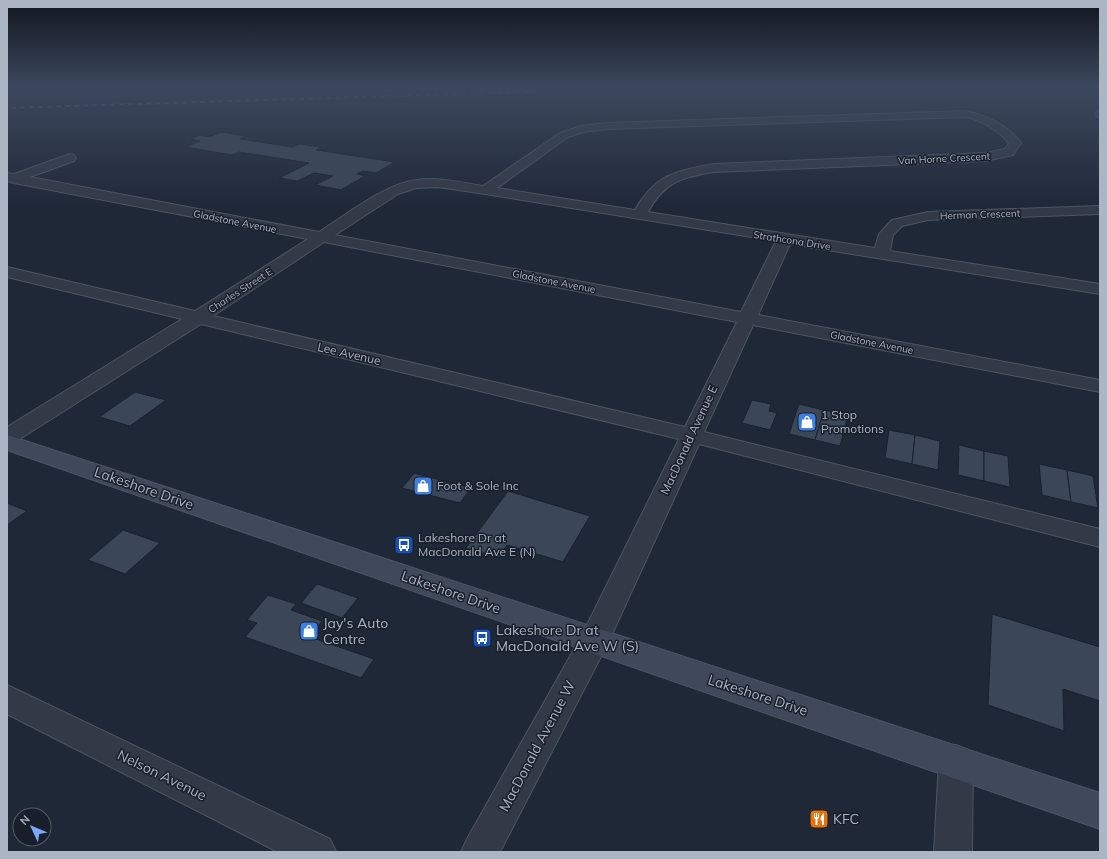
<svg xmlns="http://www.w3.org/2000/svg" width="1107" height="859" font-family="Mulish,sans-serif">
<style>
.building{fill:#3b4657;stroke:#1a212e}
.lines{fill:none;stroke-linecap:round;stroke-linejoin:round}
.street-casing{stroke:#4d5562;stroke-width:2}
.secondary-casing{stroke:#4d5562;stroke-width:2}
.street{fill:#333a47;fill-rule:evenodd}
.secondary{fill:#40495a;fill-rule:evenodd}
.rail-casing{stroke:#545e6e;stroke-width:2}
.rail{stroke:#181f2b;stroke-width:1.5;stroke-dasharray:4.5;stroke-linecap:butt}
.labels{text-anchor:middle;stroke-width:3;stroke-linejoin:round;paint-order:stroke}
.far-street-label{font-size:10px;fill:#acb5c4;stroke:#181f2b}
.street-label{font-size:12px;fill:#acb5c4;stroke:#181f2b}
.poi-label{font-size:12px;fill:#acb5c4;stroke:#181f2b;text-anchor:start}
.near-street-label{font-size:14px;fill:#acb5c4;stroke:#181f2b}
.near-poi-label{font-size:14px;fill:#acb5c4;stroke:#181f2b;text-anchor:start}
</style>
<rect width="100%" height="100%" fill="#1f2837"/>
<!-- building -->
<g class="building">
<path d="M222 132 247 136 240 139 293 147 299 144 321 147 316 150 395 162 376 173 363 171 357 174 365 176 341 190 315 185 333 176 314 173 297 181 279 178 309 163 239 152 232 155 185 147 200 141 190 139 200 135 209 137Z"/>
<path d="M135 392 166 400 130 426 99 417Z"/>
<path d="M752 400 771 404 769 411 777 413 770 430 742 423Z"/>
<path d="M799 404 824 410 815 440 789 434Z"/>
<path d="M824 410 848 415 840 446 815 440Z"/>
<path d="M889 430 915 435 912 464 885 458Z"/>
<path d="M915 435 940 441 938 470 912 464Z"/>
<path d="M959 445 984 451V481L958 475Z"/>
<path d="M984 451 1008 456 1010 487 984 481Z"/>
<path d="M1039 464 1067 470 1071 502 1042 495Z"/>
<path d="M1067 470 1093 476 1098 508 1071 502Z"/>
<path d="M414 473 471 488 460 503 402 488Z"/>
<path d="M508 491 590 516 563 562 507 545 499 558 466 548Z"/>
<path d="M7 503 27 511 7 525Z"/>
<path d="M123 530 160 543 125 574 88 560Z"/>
<path d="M317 584 358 598 342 618 301 603Z"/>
<path d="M268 595 296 604 291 610 322 621 310 637 374 659 361 678 245 637 257 623 247 620Z"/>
<path d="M992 614 1100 647V701L1063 689 1064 731 988 705Z"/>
</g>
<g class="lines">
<!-- street casing -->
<g class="street-casing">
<g id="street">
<path d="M1100 110V117L1096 116 1095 113Z"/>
<path d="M966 111C987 116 1008 125 1021 143L1013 155 985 161 714 172C682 177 664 182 648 212L875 248 879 234 892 220 928 212 1100 206V214L928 220 902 226 893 235 890 251 1100 284V294L790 244 758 315 1100 380V392L753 325 704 432 1100 529V547L699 444 609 641 500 852H461L467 839 582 635 679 439 201 324 15 442 7 444V427L182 319 7 277V267L195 311 308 239 14 183 7 181V173L14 174 70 154 74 155 76 158 74 161 30 177 319 232C346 215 385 184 416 180 438 177 460 182 483 186L560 133 581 126 607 123ZM966 117C983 121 998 130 1009 143L1005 149 985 153 714 164C676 171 656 174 635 210L497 188 568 137 583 132 607 129ZM438 187 485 194 776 241 741 312 335 235 398 194 416 188ZM324 242 737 322 685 427 213 316Z"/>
<path d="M7 685 330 839 336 852H278L7 714Z"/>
<path d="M956 745 968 750 973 761 972 852H934L939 761 944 750Z"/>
</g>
</g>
<!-- secondary casing -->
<g class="secondary-casing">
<path id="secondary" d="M7 435 1100 793V829L7 450Z"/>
</g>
<!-- street -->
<use href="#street" class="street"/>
<!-- secondary -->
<use href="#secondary" class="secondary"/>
<!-- rail casing -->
<g class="rail-casing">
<path id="rail" d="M7 108 652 88"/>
</g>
<!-- rail -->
<use href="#rail" class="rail"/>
</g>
<!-- sky -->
<linearGradient id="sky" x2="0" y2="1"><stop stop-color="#11161e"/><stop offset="0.42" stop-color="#3c485e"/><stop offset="1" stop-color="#3c485e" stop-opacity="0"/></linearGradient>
<rect width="1107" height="208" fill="url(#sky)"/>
<!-- icons -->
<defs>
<g id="shop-square" transform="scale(1)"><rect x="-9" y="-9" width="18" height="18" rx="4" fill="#3f7fe0" stroke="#181f2b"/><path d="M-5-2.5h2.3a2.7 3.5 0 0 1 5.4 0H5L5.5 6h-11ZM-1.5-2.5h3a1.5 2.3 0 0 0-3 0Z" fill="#fff"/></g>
<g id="bus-square" transform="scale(1)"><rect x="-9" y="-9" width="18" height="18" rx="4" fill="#1a4fb4" stroke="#181f2b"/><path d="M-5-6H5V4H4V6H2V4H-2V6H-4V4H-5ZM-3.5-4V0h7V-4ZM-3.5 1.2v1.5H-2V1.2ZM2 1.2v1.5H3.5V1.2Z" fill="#fff"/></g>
<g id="restaurant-square" transform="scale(1)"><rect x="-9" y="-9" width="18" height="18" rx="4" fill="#e8710a" stroke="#181f2b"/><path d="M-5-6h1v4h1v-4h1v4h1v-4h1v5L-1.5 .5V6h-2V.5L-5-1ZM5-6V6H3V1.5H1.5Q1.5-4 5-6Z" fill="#fff"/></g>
</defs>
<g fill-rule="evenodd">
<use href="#shop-square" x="807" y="422"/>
<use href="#shop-square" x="423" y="486"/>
<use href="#bus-square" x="404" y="545"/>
<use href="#shop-square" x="309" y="631"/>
<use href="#bus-square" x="482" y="638"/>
<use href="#restaurant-square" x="819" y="819"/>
</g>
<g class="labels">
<!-- far-street labels -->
<g class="far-street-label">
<text transform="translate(944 158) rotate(-3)" y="4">Van Horne Crescent</text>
<text transform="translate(980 214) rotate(-2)" y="4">Herman Crescent</text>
<text transform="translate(235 221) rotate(11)" y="4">Gladstone Avenue</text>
<text transform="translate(792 240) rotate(9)" y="4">Strathcona Drive</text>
<text transform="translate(554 281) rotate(11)" y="4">Gladstone Avenue</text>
<text transform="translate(240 290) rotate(-33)" y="4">Charles Street E</text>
<text transform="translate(872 342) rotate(11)" y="4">Gladstone Avenue</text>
</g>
<!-- street labels -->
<g class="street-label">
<text transform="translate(349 354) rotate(13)" y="4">Lee Avenue</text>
<text transform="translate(689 440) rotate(-65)" y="4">MacDonald Avenue E</text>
</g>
<!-- poi labels -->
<g class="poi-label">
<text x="821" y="419">1 Stop<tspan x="821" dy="14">Promotions</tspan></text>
<text x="437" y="490">Foot &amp; Sole Inc</text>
<text x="418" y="542">Lakeshore Dr at<tspan x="418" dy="14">MacDonald Ave E (N)</tspan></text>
</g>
<!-- near-street labels -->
<g class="near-street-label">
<text transform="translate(144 488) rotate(19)" y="5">Lakeshore Drive</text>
<text transform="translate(451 592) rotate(19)" y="5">Lakeshore Drive</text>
<text transform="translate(758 695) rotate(18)" y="5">Lakeshore Drive</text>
<text transform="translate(537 746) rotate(-62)" y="5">MacDonald Avenue W</text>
<text transform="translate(162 775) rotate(26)" y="5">Nelson Avenue</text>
</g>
<!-- near-poi labels -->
<g class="near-poi-label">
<text x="323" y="628">Jay's Auto<tspan x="323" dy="16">Centre</tspan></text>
<text x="496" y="635">Lakeshore Dr at<tspan x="496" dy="16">MacDonald Ave W (S)</tspan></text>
<text x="833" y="824">KFC</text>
</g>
</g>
<!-- border -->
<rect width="1107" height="859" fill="none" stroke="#acb5c4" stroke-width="16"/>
<!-- north arrow -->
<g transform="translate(32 827) rotate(314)"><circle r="19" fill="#181f2b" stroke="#535b68"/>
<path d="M0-3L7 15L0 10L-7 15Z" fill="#7ca8f9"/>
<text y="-6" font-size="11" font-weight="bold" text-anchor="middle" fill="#acb5c4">N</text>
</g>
</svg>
